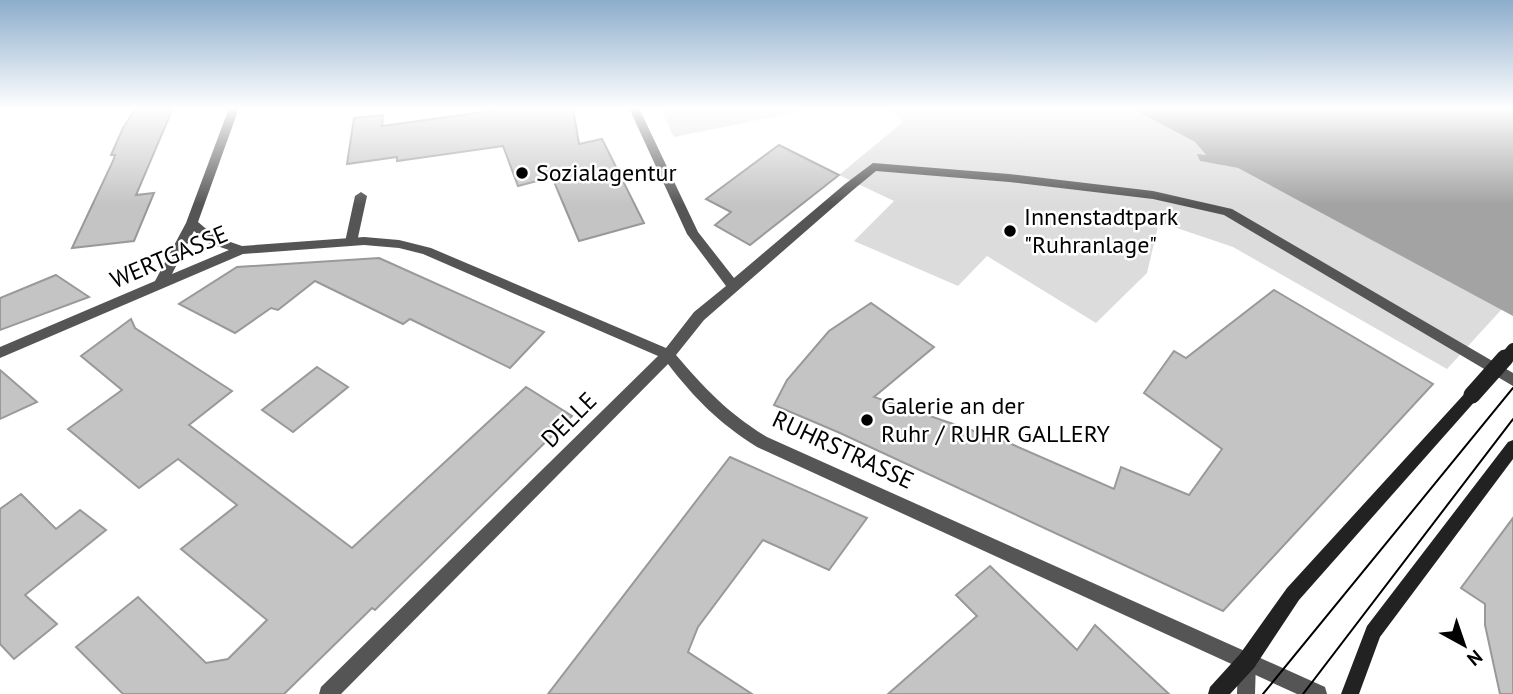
<svg xmlns="http://www.w3.org/2000/svg" width="1513" height="694" font-family="'PT Sans',sans-serif">
<style>
.green{fill:#dcdcdc}
.water{fill:#a3a3a3}
.building{fill:#c4c4c4;stroke:#999;stroke-width:2}
.lines{fill:none;stroke-linecap:round;stroke-linejoin:round}
.service{fill:#555;fill-rule:evenodd}
.minor{fill:#555;fill-rule:evenodd}
.secondary{fill:#222;fill-rule:evenodd}
.tram{stroke:#000;stroke-width:2}
.secondary-bridge-far1{stroke:#222;stroke-width:12}
.secondary-bridge{stroke:#222;stroke-width:17}
.poi-dot{fill:#000;stroke:#fff;stroke-width:2.5}
.labels{text-anchor:middle;stroke-width:5;stroke-linejoin:round;paint-order:stroke}
.poi-label{font-size:24px;fill:#000;stroke:#fff;text-anchor:start}
.street-label{font-size:24px;fill:#000;stroke:#fff}
</style>
<rect width="100%" height="100%" fill="#fff"/>
<!-- green -->
<g class="green">
<path d="M660 108H817L674 137Z"/>
<path d="M888 108H1131L1195 142 1207 156 1200 161 1238 168 1502 309 1447 369 1233 247 1159 222 1147 273 1096 323 987 256 958 286 854 241 894 201 839 175 903 122Z"/>
</g>
<!-- water -->
<path class="water" d="M1131 108H1513V316L1238 168 1200 161 1197 154 1206 155 1195 142Z"/>
<!-- building -->
<g class="building">
<path d="M136 108H173L136 195 154 193 134 241 72 248 113 161 115 155H111L123 128Z"/>
<path d="M511 108H573L579 144 602 139 644 223 579 241 552 177 518 186 503 146 397 161V157L347 164 354 118 383 115 382 126Z"/>
<path d="M779 145 839 175 750 245 715 225 731 212 706 199Z"/>
<path d="M379 258 544 332 510 368 410 319 403 324 315 281 278 310 271 308 235 333 179 304 237 267Z"/>
<path d="M56 275 89 297 0 330V298Z"/>
<path d="M1274 290 1433 384 1223 611 840 433 774 405 787 380 829 331 871 303 934 347 874 397 1009 443 1114 489 1121 467 1189 495 1222 449 1144 393 1174 351 1186 358Z"/>
<path d="M131 319 135 328 232 391 189 425 352 548 526 387 572 416 375 610 372 608 284 694H123L76 647 138 597 206 663 228 659 267 620 181 549 237 505 178 459 139 488 68 429 122 390 81 356Z"/>
<path d="M317 367 348 387 293 432 262 410Z"/>
<path d="M0 370 37 402 0 419Z"/>
<path d="M730 457 867 518 829 570 763 540 698 627 688 652 752 694H548Z"/>
<path d="M21 494 56 529 80 510 106 530 25 595 57 624 14 659 0 644V509Z"/>
<path d="M1513 518V694H1500L1485 625V604L1461 588Z"/>
<path d="M990 566 1077 650 1095 625 1169 694H888L977 616 956 595Z"/>
</g>
<g class="lines">
<!-- service -->
<g class="service">
<path d="M873 163 1009 174 1153 191 1232 209 1513 373V386L1224 215 1153 199 1009 182 876 171 853 190H845V184Z"/>
<path d="M361 192 367 196 357 242 351 246 345 242 355 196Z"/>
<path d="M1247 652 1254 654 1256 661 1255 694H1237L1238 661 1240 654Z"/>
</g>
<!-- minor -->
<path class="minor" d="M229 108H239L198 222 216 237 242 246 364 237 399 240 431 248 666 348 694 312 726 286 687 234 629 108H639L698 232 734 278 845 184H853V190L704 320 676 355C705 389 729 414 767 437L1325 687 1327 694H1297L757 447C719 423 695 399 668 364L341 694H319L321 687 658 356 423 254 399 248 364 245 243 254 0 358V347L155 281 186 223ZM194 231 208 243 229 250 172 274Z"/>
<!-- secondary -->
<g class="secondary">
<path d="M1472 389 1477 391 1479 395 1477 399 1299 600 1254 668 1230 694H1208L1210 687 1240 654 1287 588 1467 391Z"/>
<path d="M1513 440V459L1380 637 1359 694H1341L1367 626 1508 442Z"/>
</g>
<!-- tram -->
<g class="tram">
<path d="M1263 694 1513 388"/>
<path d="M1303 694 1513 419"/>
</g>
<!-- secondary-bridge-far1 -->
<path class="secondary-bridge-far1" d="M1504 360 1513 349"/>
<!-- secondary-bridge -->
<path class="secondary-bridge" d="M1472 395 1505 358"/>
</g>
<!-- sky -->
<linearGradient id="sky" x2="0" y2="1"><stop stop-color="#8cadcc"/><stop offset="0.53" stop-color="#fff"/><stop offset="1" stop-color="#fff" stop-opacity="0"/></linearGradient>
<rect width="1513" height="205" fill="url(#sky)"/>
<!-- markers -->
<g class="poi-dot">
<circle cx="522" cy="173" r="7"/>
<circle cx="1010" cy="231" r="7"/>
<circle cx="867" cy="420" r="7"/>
</g>
<g class="labels">
<!-- poi labels -->
<g class="poi-label">
<text x="536" y="181">Sozialagentur</text>
<text x="1024" y="225">Innenstadtpark<tspan x="1024" dy="28">"Ruhranlage"</tspan></text>
<text x="881" y="414">Galerie an der<tspan x="881" dy="28">Ruhr / RUHR GALLERY</tspan></text>
</g>
<!-- street labels -->
<g class="street-label">
<text transform="translate(169 257) rotate(-23)" y="8">WERTGASSE</text>
<text transform="translate(569 420) rotate(-45)" y="8">DELLE</text>
<text transform="translate(843 450) rotate(25)" y="8">RUHRSTRASSE</text>
</g>
</g>
<!-- north arrow -->
<g transform="translate(1464 645) rotate(140)" stroke="#ffffff" stroke-width="5" paint-order="stroke">
<path d="M0-5L12 26L0 18L-12 26Z" fill="#000000"/>
<text y="-10" font-size="19" font-weight="bold" text-anchor="middle" fill="#000000">N</text>
</g>
</svg>
